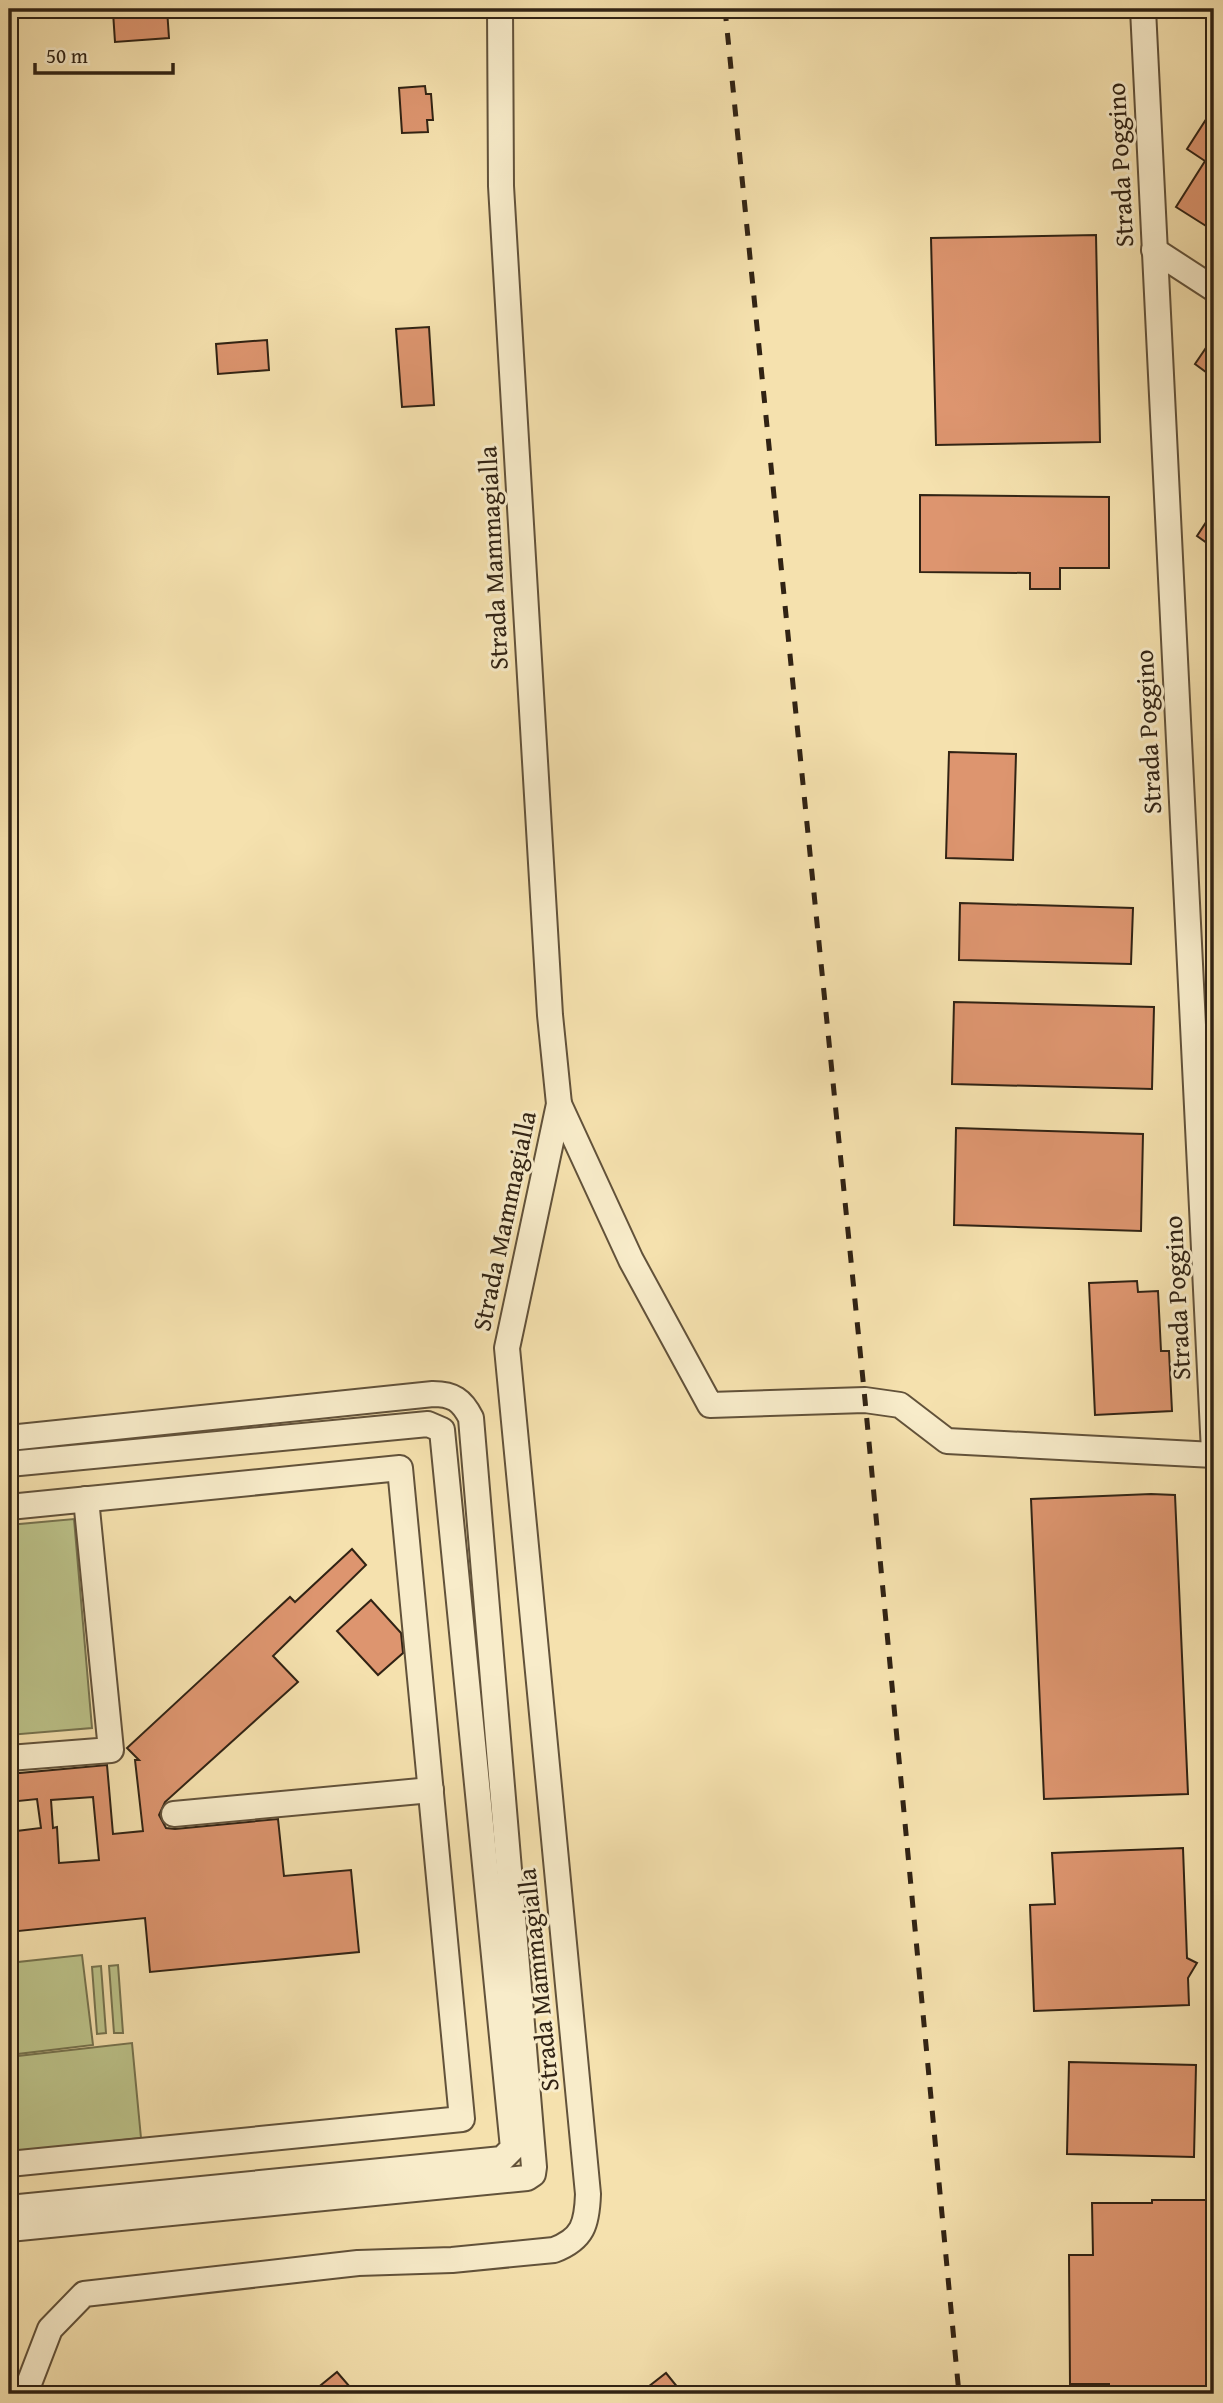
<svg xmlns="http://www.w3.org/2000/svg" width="1223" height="2403" font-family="'Gentium Book Plus',serif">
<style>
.green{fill:#bcc38a;stroke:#76734f;stroke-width:2}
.building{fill:#dd956f;stroke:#312314;stroke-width:2;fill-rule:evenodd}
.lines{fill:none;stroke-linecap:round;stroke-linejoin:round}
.minor-casing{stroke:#62523a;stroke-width:28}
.minor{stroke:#f8ecca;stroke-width:24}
.rail{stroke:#312314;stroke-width:5;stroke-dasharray:12 12;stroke-linecap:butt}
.labels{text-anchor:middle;stroke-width:6;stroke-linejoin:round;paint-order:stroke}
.street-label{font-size:26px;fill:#312314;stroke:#f8ecca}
</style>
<rect width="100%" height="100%" fill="#f5e1ae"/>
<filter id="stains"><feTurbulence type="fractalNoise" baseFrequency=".00286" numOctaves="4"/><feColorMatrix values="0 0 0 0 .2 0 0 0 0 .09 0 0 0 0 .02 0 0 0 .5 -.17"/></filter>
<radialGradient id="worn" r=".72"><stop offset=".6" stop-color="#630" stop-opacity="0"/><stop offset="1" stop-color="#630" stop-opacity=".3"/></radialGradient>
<!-- green -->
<g class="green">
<path d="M74 1519 92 1728 9 1735V1525Z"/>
<path d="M82 1955 93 2045 9 2055V1963Z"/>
<path d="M118 1965 123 2033H114L109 1966Z"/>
<path d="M101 1966 106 2033 97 2034 92 1967Z"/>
<path d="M132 2043 141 2138 9 2152V2057Z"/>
</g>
<!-- building -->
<g class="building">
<path d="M167 9 169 38 115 42 113 12Z"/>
<path d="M425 86 426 94H431L433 120H427L428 132 402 133 399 88Z"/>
<path d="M1214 107V231L1176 207 1205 161 1187 149Z"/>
<path d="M1096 235 1100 442 936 445 931 238Z"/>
<path d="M429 327 434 405 402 407 396 329Z"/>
<path d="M1214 336V378L1195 364Z"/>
<path d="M267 340 269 370 218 374 216 344Z"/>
<path d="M920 495 1109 497V568H1060V589H1030V573L920 572Z"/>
<path d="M1214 510V548L1197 536Z"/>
<path d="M949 752 1016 754 1013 860 946 858Z"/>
<path d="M960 903 1133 908 1131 964 959 960Z"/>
<path d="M954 1002 1154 1007 1152 1089 952 1084Z"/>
<path d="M956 1128 1143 1134 1141 1231 954 1225Z"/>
<path d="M1137 1281 1138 1292 1158 1291 1161 1351H1169L1172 1411 1095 1415 1089 1283Z"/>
<path d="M1151 1494 1175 1495 1188 1794 1044 1799 1031 1499Z"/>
<path d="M352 1549 366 1565 273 1656 298 1682 165 1802 159 1815 166 1828 175 1829 278 1819 284 1876 351 1870 359 1952 150 1972 145 1918 9 1932V1832L41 1828 37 1799 9 1802V1774L107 1765 113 1834 143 1831 135 1760H139L127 1748 290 1597 295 1602ZM93 1797 99 1860 59 1863 57 1827 53 1828 51 1800Z"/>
<path d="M371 1600 401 1633 403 1653 378 1675 337 1631Z"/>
<path d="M1183 1848 1187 1958 1197 1963 1188 1978 1189 2005 1034 2011 1030 1905 1055 1904 1052 1853Z"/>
<path d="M1069 2062 1196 2065 1194 2157 1067 2154Z"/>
<path d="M1152 2200H1211L1212 2394H1109V2384H1070L1069 2255H1093L1092 2203H1152Z"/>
<path d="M337 2372 356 2394H310Z"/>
<path d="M666 2373 683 2394H639Z"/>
</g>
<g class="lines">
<!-- minor casing -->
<g class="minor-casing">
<g id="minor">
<path d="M1143 9 1214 1452"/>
<path d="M1154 250 1214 289"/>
<path d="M559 1104 631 1260 710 1405 865 1400 900 1405 947 1441 1214 1455"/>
<path d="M9 1438 433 1394C453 1394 462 1400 471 1418L534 2167 533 2174 527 2178 9 2229"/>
<path d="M9 1464 428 1424 442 1430 513 2148 502 2159 9 2208"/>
<path d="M9 1507 400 1468 462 2119 9 2164"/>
<path d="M9 1758 111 1750 86 1499"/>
<path d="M174 1814 431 1790"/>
<path d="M25 2394 50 2329 84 2294 358 2263 452 2260 554 2250C583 2239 587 2224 588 2194L507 1348 559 1104 550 1015 501 186 500 9"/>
</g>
</g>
<!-- minor -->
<use href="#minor" class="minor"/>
<!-- rail -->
<path class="rail" d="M725 9 865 1400 959 2394"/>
</g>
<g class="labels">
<!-- street labels -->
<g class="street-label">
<text transform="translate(1120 165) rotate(-93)" y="9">Strada Poggino</text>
<text transform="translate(493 558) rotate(-93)" y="9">Strada Mammagialla</text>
<text transform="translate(1148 732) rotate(-93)" y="9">Strada Poggino</text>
<text transform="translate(504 1221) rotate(-78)" y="9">Strada Mammagialla</text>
<text transform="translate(1177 1298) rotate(-93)" y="9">Strada Poggino</text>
<text transform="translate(538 1980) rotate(-96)" y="9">Strada Mammagialla</text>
</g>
</g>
<!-- margin -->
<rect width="1223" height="2403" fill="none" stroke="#f5e1ae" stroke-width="35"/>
<rect x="10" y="10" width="1202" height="2382" fill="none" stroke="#312314" stroke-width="3.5"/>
<rect x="18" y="18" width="1188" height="2368" fill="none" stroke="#312314" stroke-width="2"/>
<!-- scale -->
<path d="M35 63v10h138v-10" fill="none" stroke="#312314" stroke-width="3.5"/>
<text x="46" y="63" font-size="21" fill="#312314" stroke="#f8ecca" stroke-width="5" paint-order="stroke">50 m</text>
<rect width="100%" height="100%" filter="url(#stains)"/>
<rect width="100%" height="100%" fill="url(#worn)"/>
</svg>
